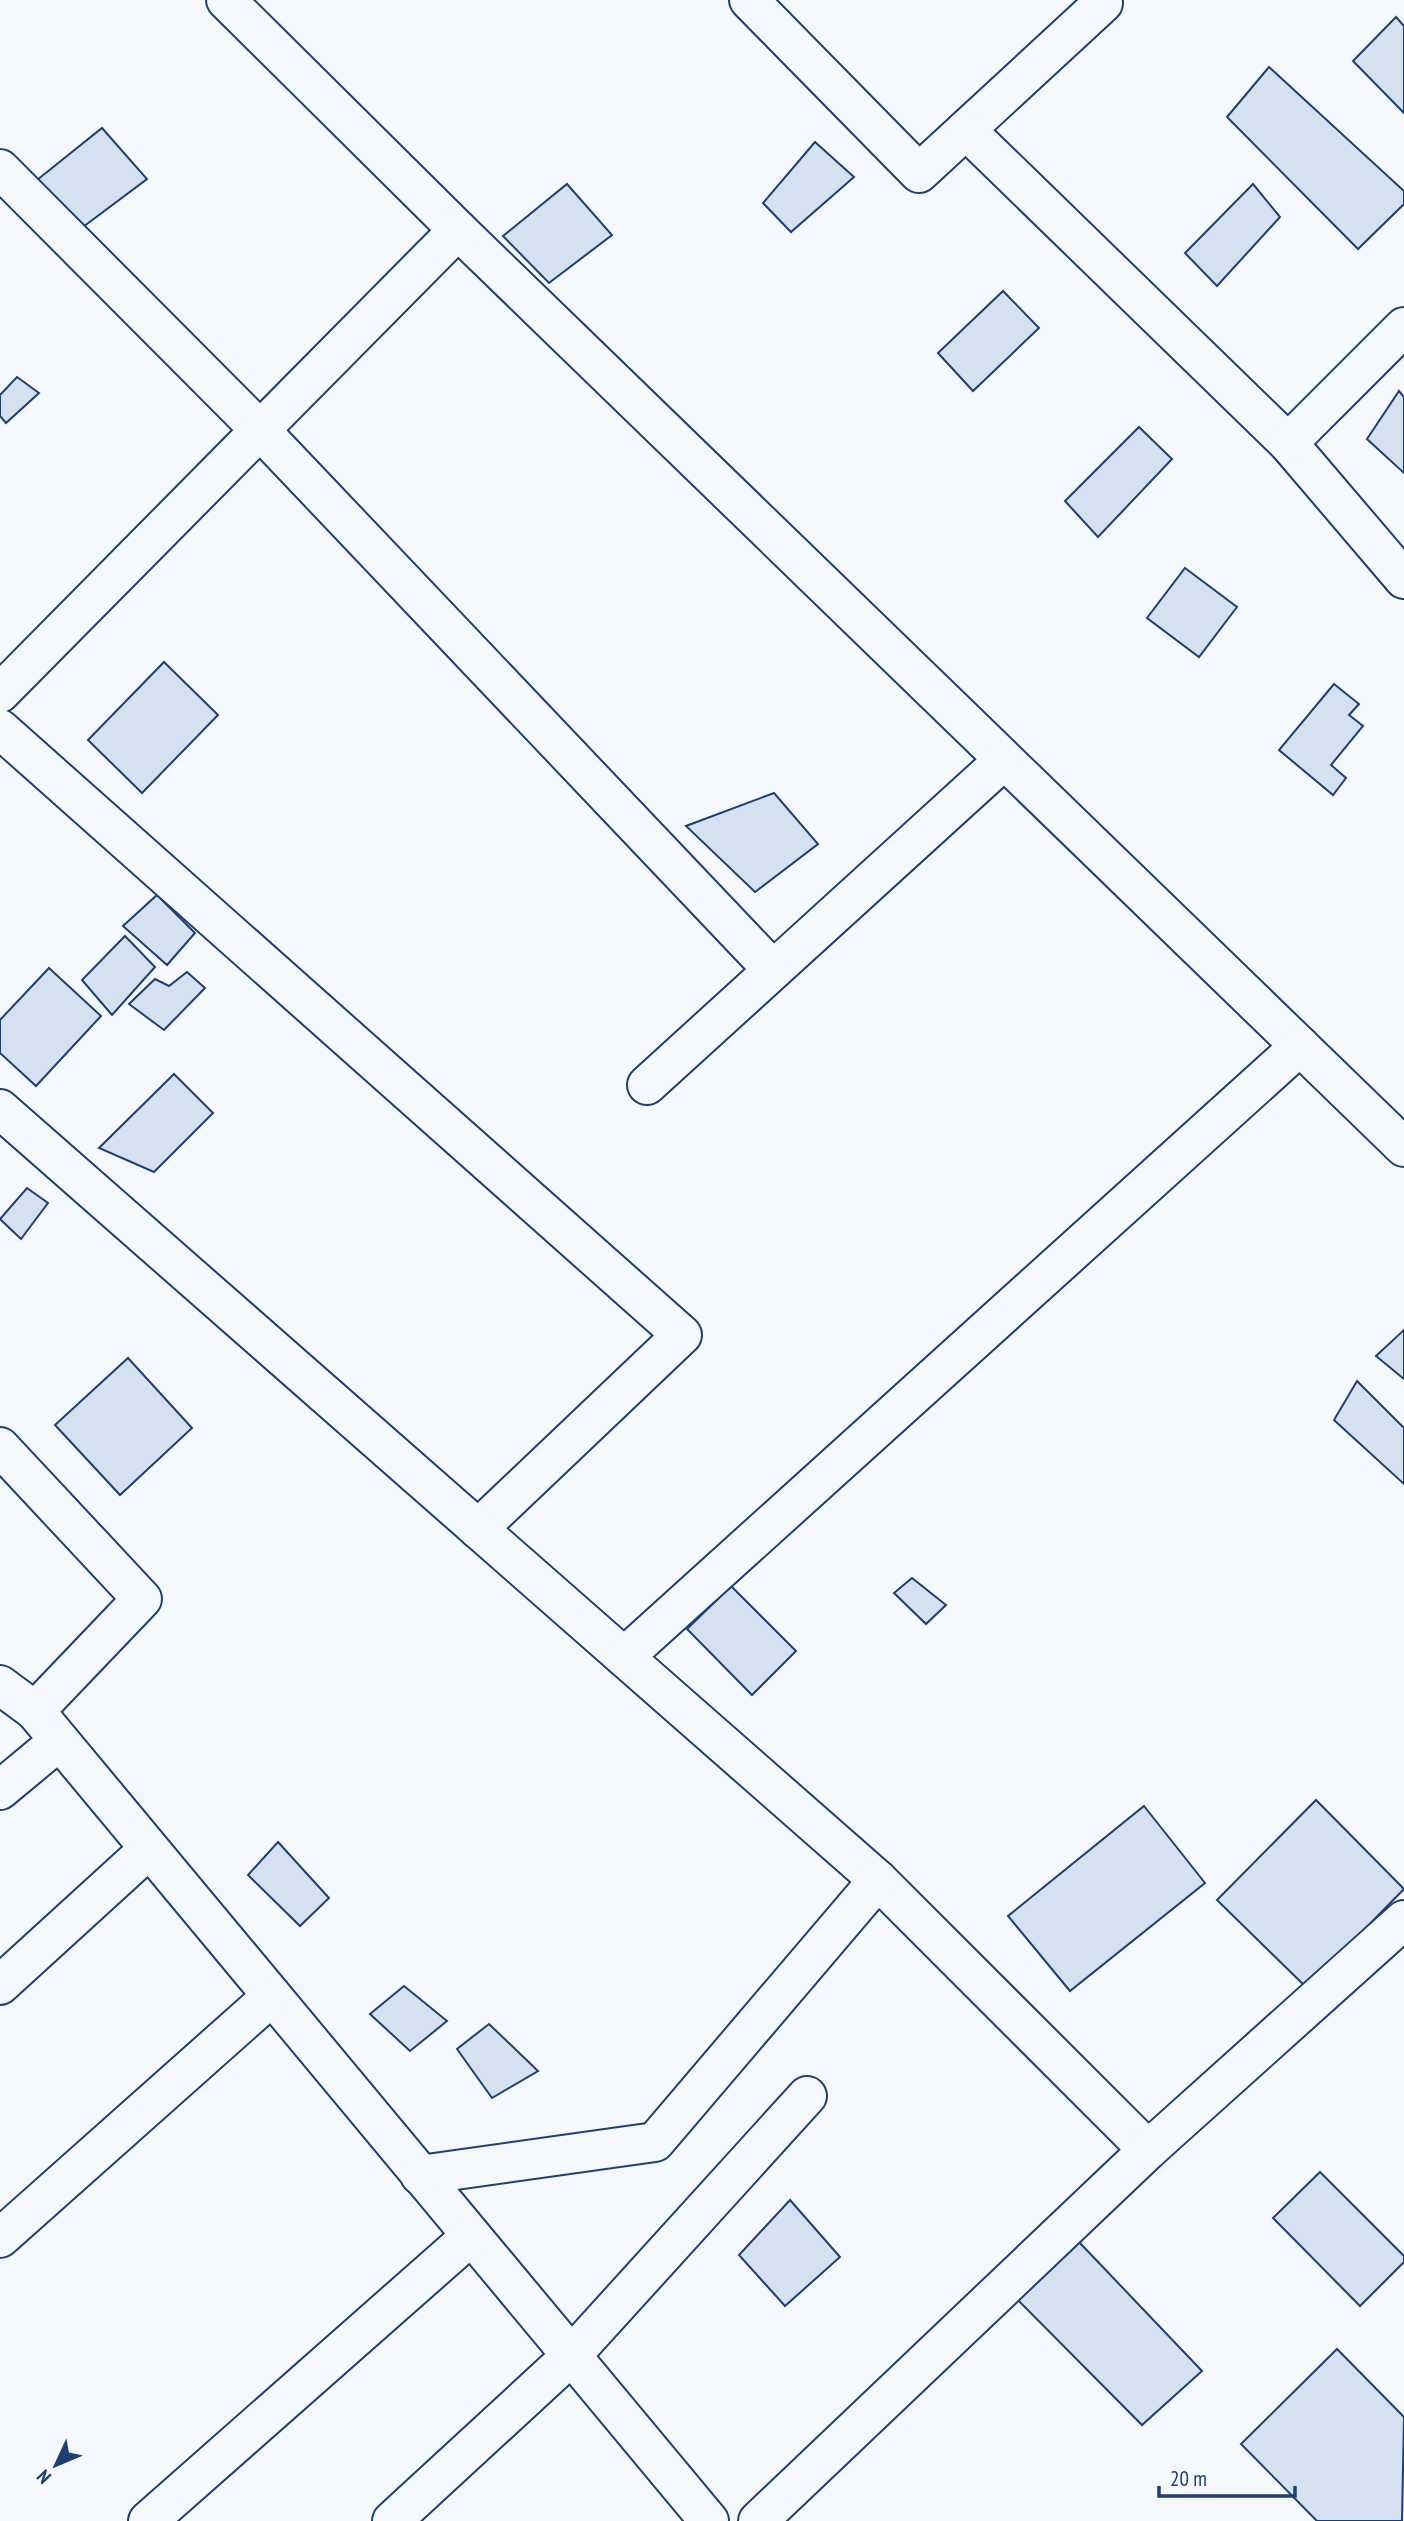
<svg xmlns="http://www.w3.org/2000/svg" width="1404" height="2521" font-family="'PT Sans Narrow',sans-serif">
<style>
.building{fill:#d5e0f0;stroke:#1d3f73;stroke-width:2}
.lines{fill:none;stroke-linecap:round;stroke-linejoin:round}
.minor-casing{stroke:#1d3f73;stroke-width:42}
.minor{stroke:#f4f7fb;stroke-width:38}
</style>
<rect width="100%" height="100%" fill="#f4f7fb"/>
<!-- building -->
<g class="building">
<path d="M1396 17 1404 26V113L1353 61Z"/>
<path d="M1269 67 1404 191V204L1358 249 1227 117Z"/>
<path d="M102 128 147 179 83 227 37 180Z"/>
<path d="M815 142 854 177 791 232 763 203Z"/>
<path d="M567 184 612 235 549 283 503 236Z"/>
<path d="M1253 184 1280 217 1217 286 1185 253Z"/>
<path d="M1003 291 1039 328 973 391 938 353Z"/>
<path d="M17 377 39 393 6 423 0 416V395Z"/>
<path d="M1399 391 1404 397V473L1367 439Z"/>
<path d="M1139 427 1172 459 1098 537 1065 501Z"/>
<path d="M1185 568 1237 607 1199 657 1147 618Z"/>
<path d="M164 662 218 715 142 793 88 740Z"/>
<path d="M1334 684 1359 704 1349 715 1363 726 1331 765 1346 778 1333 795 1279 750Z"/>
<path d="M774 793 818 844 755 892 686 826Z"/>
<path d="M157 895 195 933 167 965 123 926Z"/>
<path d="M125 936 155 967 112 1015 82 980Z"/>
<path d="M49 968 101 1016 36 1086 0 1053V1020Z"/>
<path d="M187 972 205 988 164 1030 129 1004 155 979 169 986Z"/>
<path d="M174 1074 213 1113 154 1172 99 1148Z"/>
<path d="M27 1188 48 1203 21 1239 0 1219Z"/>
<path d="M1404 1330V1379L1376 1356Z"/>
<path d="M128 1358 192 1428 120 1495 55 1425Z"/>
<path d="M1357 1381 1404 1428V1484L1334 1420Z"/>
<path d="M912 1578 946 1605 926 1624 894 1593Z"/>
<path d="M731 1586 796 1651 752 1695 687 1629Z"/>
<path d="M1316 1800 1404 1889 1307 1988 1217 1900Z"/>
<path d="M1144 1806 1205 1883 1070 1991 1008 1916Z"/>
<path d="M278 1842 329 1898 300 1926 248 1875Z"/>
<path d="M404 1986 447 2021 410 2051 370 2014Z"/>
<path d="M489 2024 538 2071 492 2098 457 2049Z"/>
<path d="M1320 2172 1404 2256V2262L1360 2306 1273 2218Z"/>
<path d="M790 2200 840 2257 785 2306 739 2255Z"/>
<path d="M1079 2242 1202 2371 1142 2425 1010 2292Z"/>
<path d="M1337 2349 1404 2417 1402 2521H1317L1241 2444Z"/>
</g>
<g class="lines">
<!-- minor casing -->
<g class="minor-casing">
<g id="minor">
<path d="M226 0 458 230 1404 1147"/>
<path d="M749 0 919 173 1103 3 1101 0"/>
<path d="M966 130 1288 443 1404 579"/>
<path d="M0 169 260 430 773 970"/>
<path d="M1288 443 1404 327"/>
<path d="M0 693 458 230"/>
<path d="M0 729 682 1335 478 1529"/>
<path d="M647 1085 1004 760"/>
<path d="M0 1109 878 1880 1148 2150"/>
<path d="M0 1447 142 1599 35 1711 709 2521"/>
<path d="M624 1657 1300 1046"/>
<path d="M0 1685 35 1711"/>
<path d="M0 1790 59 1741"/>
<path d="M0 1985 149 1849"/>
<path d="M420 2175 655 2142 878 1880"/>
<path d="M0 2238 272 1996"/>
<path d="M148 2521 471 2236"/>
<path d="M392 2521 571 2356 807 2096"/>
<path d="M758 2521 1148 2150 1404 1920"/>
</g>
</g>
<!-- minor -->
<use href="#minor" class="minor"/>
</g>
<!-- north arrow -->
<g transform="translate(56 2465) rotate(226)" stroke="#f4f7fb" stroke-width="5" paint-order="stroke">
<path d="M0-5L12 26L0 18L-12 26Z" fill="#1d3f73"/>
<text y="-10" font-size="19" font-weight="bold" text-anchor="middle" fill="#1d3f73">N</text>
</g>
<!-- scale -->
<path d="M1159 2486v10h136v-10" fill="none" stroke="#1d3f73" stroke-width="3.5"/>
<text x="1170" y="2486" font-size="21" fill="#1d3f73" stroke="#f4f7fb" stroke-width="5" paint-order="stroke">20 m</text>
</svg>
